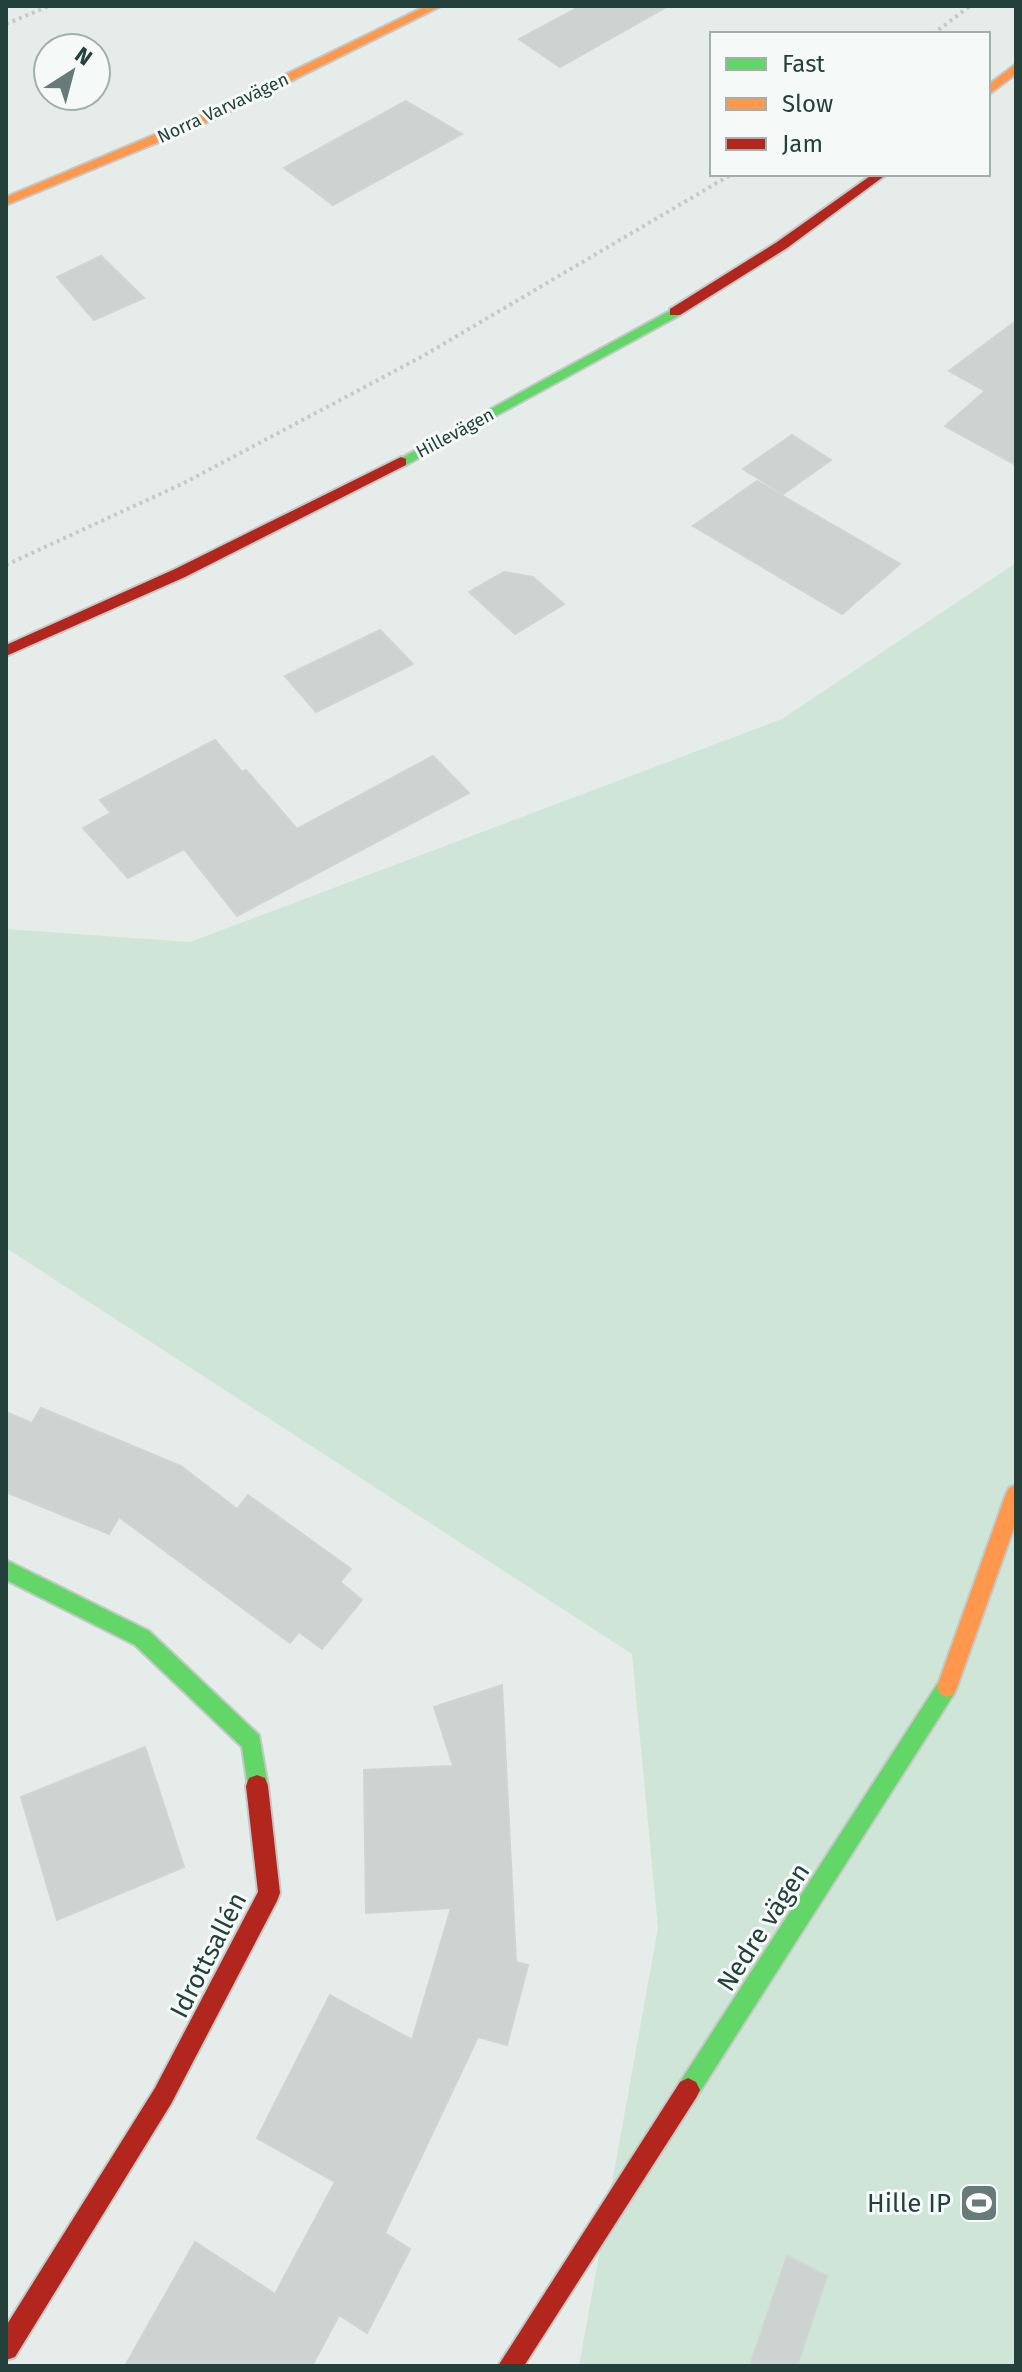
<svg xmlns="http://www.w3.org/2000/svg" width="1022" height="2372" font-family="'Fira Sans',sans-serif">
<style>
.green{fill:#cfe5d7}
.building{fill:#cdd3d1;stroke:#cfd5d2;stroke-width:2}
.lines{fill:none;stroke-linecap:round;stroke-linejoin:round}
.fast-casing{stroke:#c2c9c7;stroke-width:4}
.slow-casing{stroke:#c2c9c7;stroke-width:4}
.jam-casing{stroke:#c2c9c7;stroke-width:4}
.path{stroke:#c2cbc9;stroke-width:4;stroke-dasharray:3 4;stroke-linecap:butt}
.fast{fill:#63d668;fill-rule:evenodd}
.slow{fill:#ff974d;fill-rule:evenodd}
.jam{fill:#b3261e;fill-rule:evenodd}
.labels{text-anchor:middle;stroke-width:6;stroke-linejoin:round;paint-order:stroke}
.far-street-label{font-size:18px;fill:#23403b;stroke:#f5faf8}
.near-street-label{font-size:26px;fill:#23403b;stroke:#f5faf8}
.near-poi-label{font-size:26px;fill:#23403b;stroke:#f5faf8;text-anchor:end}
</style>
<rect width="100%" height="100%" fill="#e6ece9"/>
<!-- green -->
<path class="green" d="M1016 563V2366H579L658 1928 632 1654 6 1248V929L190 942 782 719Z"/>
<!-- building -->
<g class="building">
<path d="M581 6H668L560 67 519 39Z"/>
<path d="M406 101 462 134 333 205 284 168Z"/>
<path d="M101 256 144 298 94 320 57 277Z"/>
<path d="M1016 321V465L945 426 985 391 949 371Z"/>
<path d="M792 435 831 460 783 494 743 469Z"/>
<path d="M757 481 900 564 842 614 693 526Z"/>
<path d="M504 572 533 577 564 604 515 634 469 592Z"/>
<path d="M380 630 413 664 316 712 285 676Z"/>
<path d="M215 740 242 772 246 770 297 829 433 756 469 793 237 916 184 849 128 878 83 828 111 813 100 800Z"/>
<path d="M41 1408 181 1466 237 1509 248 1495 351 1569 340 1582 362 1600 322 1649 299 1632 290 1643 119 1517 109 1534 6 1492V1412L32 1423Z"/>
<path d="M502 1685 516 1962 528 1965 507 2045 478 2037 385 2233 410 2249 367 2333 339 2315 312 2366H125L195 2242 275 2294 335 2182 257 2138 330 1995 412 2040 451 1908 366 1913 364 1770 453 1766 434 1707Z"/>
<path d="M145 1747 184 1867 57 1920 21 1797Z"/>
<path d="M787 2256 827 2276 797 2366H750Z"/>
</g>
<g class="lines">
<!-- fast casing -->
<g class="fast-casing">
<g id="fast">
<path d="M675 308 682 312 680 315 406 465H396L394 462Z"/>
<path d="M6 1560 149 1631 259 1735 268 1786 265 1794 257 1797 249 1794 242 1747 135 1645 6 1580Z"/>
<path d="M947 1677 954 1680 957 1687 954 1694 696 2098 688 2102 680 2098 676 2090 680 2082 940 1680Z"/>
</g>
</g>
<!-- slow casing -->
<g class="slow-casing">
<g id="slow">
<path d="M426 6H441L217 118 6 205V197L209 112Z"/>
<path d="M1016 64V74L988 95V85Z"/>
<path d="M1016 1485V1522L957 1687 954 1694 947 1697 940 1694 937 1687 1006 1494 1009 1488Z"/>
</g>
</g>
<!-- jam casing -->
<g class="jam-casing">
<g id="jam">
<path d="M873 174H887L787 248 680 315H670V309L777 242Z"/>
<path d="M401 457 406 459V465L185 577 6 656V645L175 569Z"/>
<path d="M257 1775 265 1778 268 1786 280 1893 277 1901 171 2104 15 2357 6 2360V2326L155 2088 258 1892 246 1786 249 1778Z"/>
<path d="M688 2078 696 2082 700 2090 696 2098 524 2366H498L680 2082Z"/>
</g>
</g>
<!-- path -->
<g class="path">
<path d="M6 24 49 6"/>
<path d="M933 34 970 6"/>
<path d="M6 565 184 483 423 356 732 174"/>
</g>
<!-- fast -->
<use href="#fast" class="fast"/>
<!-- slow -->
<use href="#slow" class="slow"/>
<!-- jam -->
<use href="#jam" class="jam"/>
</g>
<!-- icons -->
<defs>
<g id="stadium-square" transform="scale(2)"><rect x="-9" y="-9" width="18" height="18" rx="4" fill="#677c78" stroke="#f5faf8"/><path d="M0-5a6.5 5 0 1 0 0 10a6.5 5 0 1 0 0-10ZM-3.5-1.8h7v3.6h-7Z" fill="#fff"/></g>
</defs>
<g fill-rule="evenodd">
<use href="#stadium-square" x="979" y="2203"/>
</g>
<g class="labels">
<!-- far-street labels -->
<g class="far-street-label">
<text transform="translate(223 108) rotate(-25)" y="6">Norra Varvavägen</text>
<text transform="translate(455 433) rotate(-28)" y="6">Hillevägen</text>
</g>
<!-- near-street labels -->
<g class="near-street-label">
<text transform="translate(763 1927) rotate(-57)" y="9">Nedre vägen</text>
<text transform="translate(208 1955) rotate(-63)" y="9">Idrottsallén</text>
</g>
<!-- near-poi labels -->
<g class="near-poi-label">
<text x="951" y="2212">Hille IP</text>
</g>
</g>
<!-- border -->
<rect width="1022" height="2372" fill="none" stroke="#23403b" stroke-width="16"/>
<!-- legend -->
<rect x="710" y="32" width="280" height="144" fill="#f5faf8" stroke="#a1b0ac" stroke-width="2"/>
<rect x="726" y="58" width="40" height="12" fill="#63d668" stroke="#a1b0ac" stroke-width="2"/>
<text x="782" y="72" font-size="24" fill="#23403b">Fast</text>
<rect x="726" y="98" width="40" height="12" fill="#ff974d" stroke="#a1b0ac" stroke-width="2"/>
<text x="782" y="112" font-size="24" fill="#23403b">Slow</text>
<rect x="726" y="138" width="40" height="12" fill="#b3261e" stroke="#a1b0ac" stroke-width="2"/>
<text x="782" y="152" font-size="24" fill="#23403b">Jam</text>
<!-- north arrow -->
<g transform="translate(72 72) rotate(36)"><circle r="38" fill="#f5faf8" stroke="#a1b0ac" stroke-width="2"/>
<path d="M0-6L14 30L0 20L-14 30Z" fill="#677c78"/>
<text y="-12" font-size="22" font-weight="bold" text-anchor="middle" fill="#23403b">N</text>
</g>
</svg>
